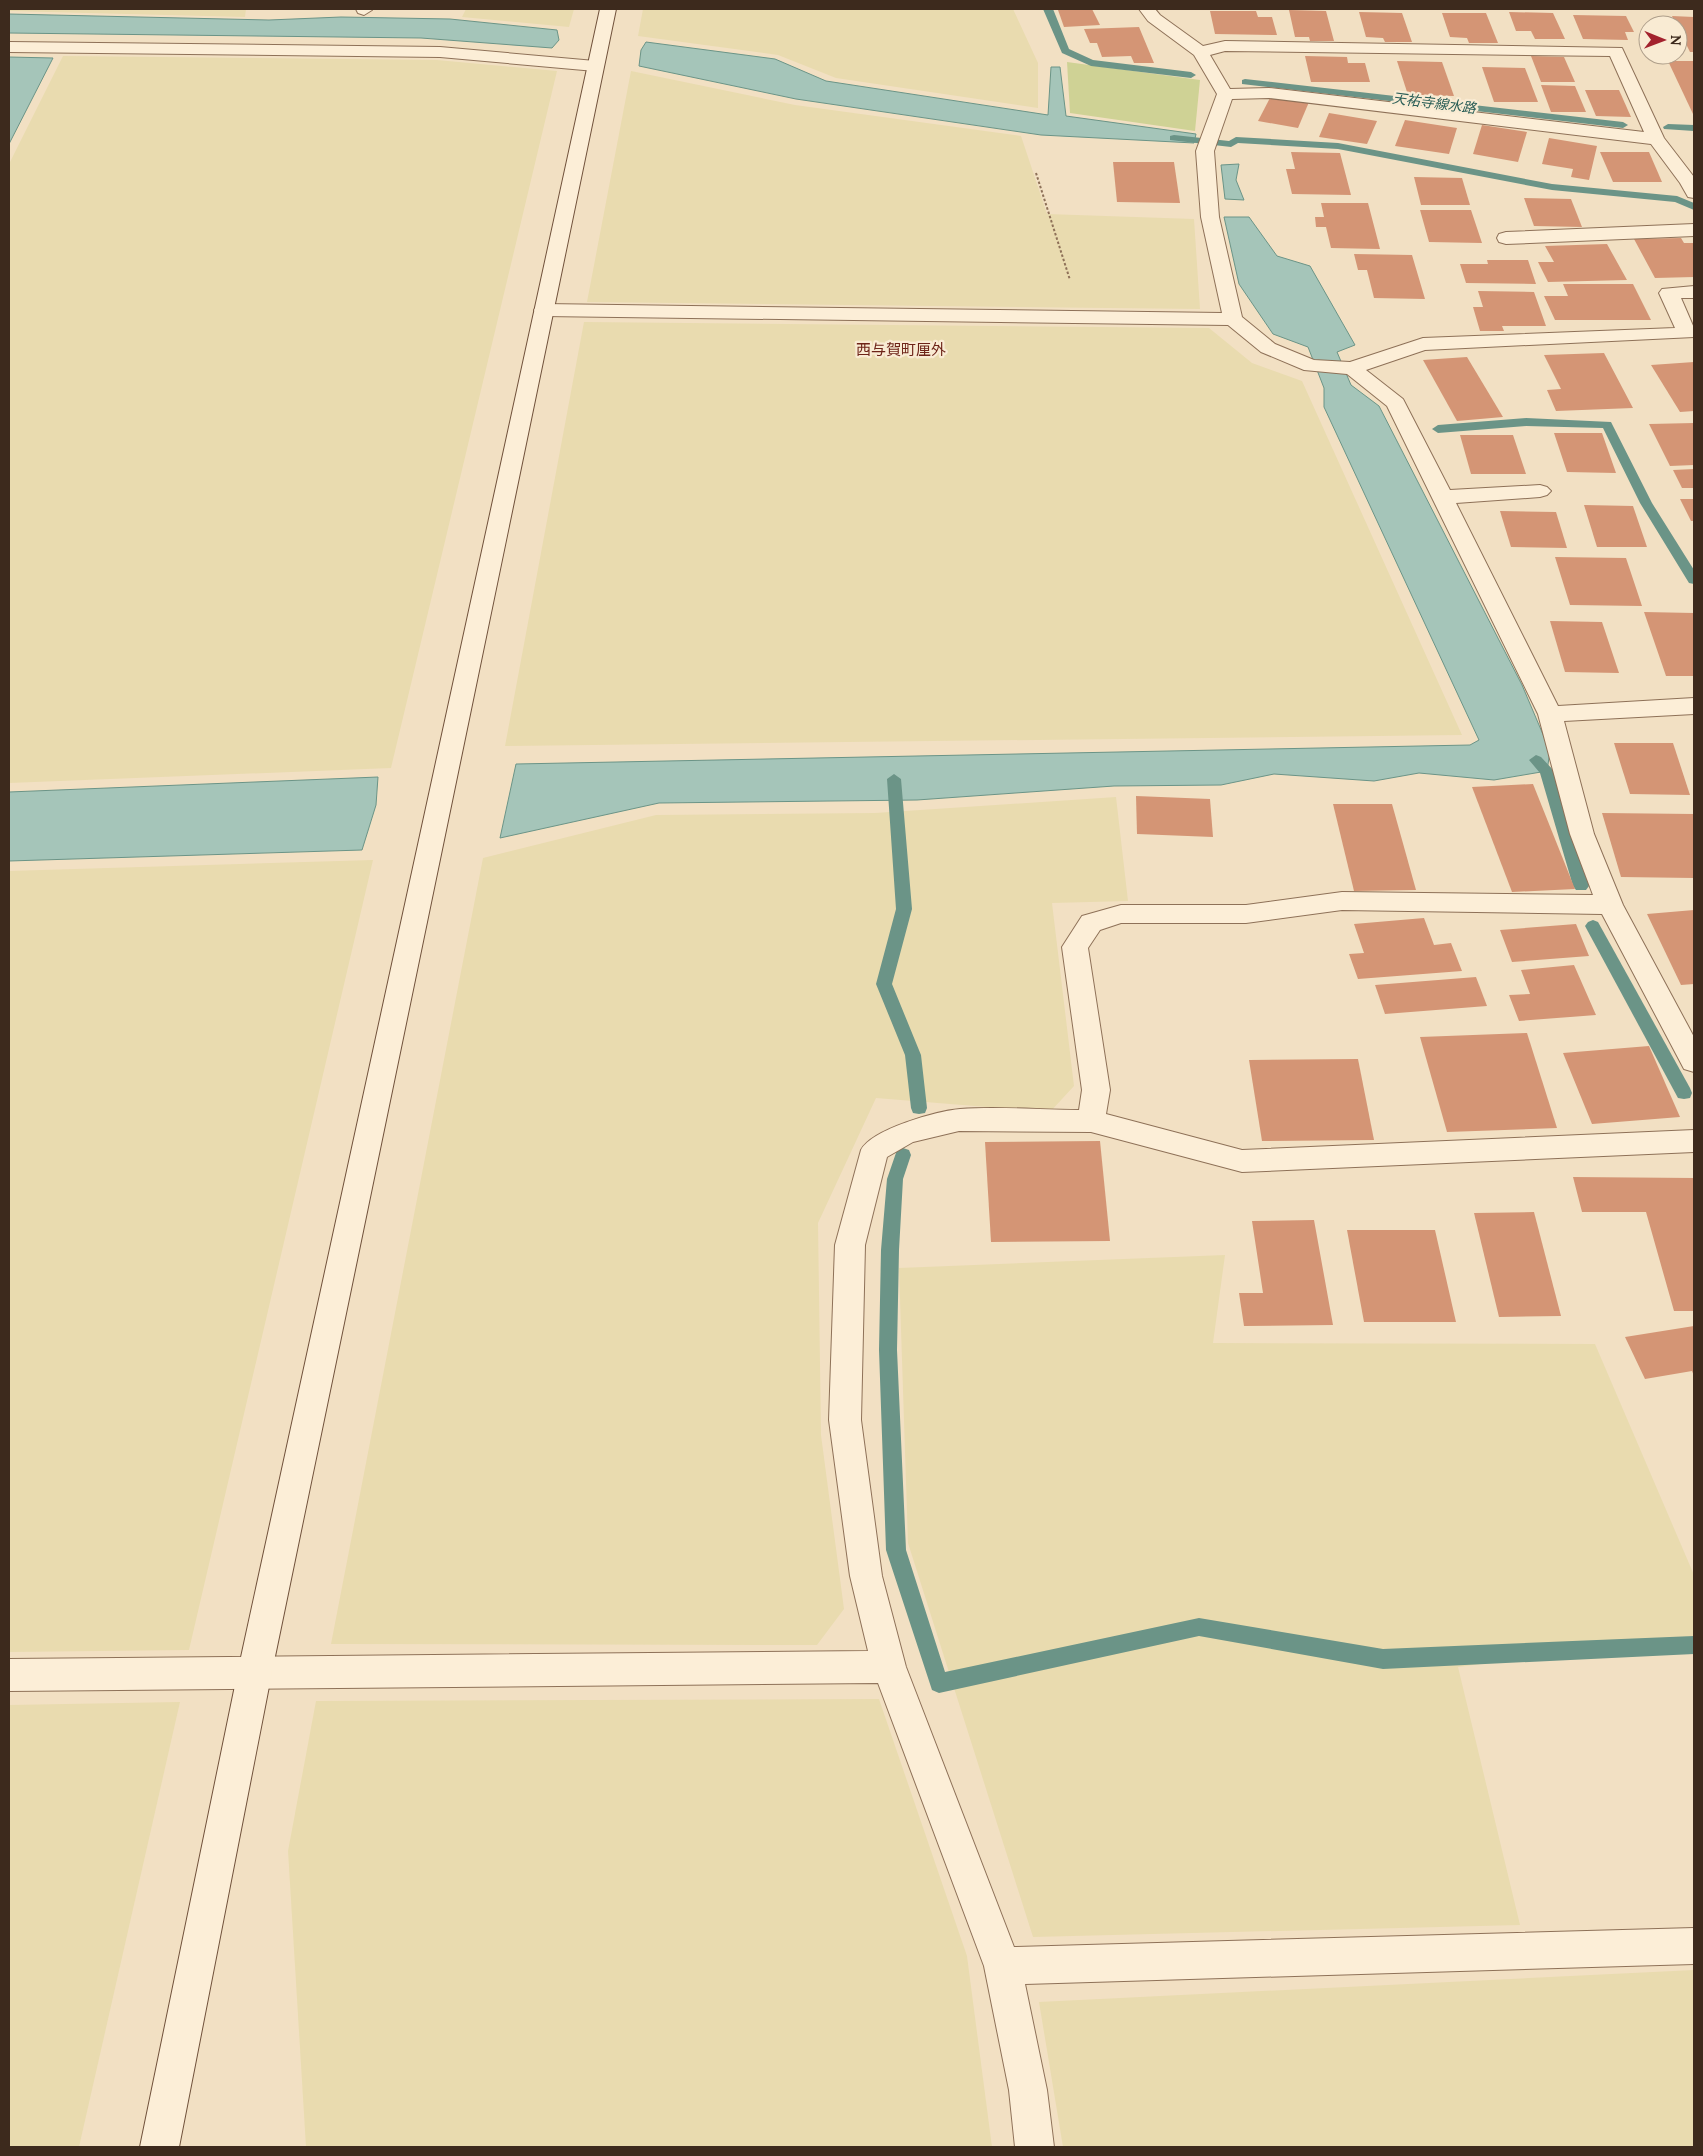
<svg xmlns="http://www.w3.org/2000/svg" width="1703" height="2156" font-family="Lora,'Noto Sans JP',serif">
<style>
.farmland{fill:#e9dbaf}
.green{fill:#cfd295}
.water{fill:#a5c5b9;stroke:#6b9487}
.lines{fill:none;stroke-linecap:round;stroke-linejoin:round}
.stream{fill:#6b9487;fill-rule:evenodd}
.building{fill:#d49575}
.street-casing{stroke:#8e7158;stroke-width:2}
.secondary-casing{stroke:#70513b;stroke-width:2}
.path{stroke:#8e7158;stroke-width:2;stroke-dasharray:2.5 2;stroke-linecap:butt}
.street{fill:#fceed7;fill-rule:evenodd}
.secondary{fill:#fceed7;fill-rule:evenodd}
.labels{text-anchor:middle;stroke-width:4.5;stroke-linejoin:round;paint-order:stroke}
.far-water-label{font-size:14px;font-style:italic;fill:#2b5e57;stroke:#f9ebd3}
.far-quarter-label{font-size:15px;fill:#6e2418;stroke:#f9ebd3}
</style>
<rect width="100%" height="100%" fill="#f2e0c3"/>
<!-- farmland -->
<g class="farmland">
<path d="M9 9H246L245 17 9 11Z"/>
<path d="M466 9H574L569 27 462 17Z"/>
<path d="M643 9H1013L1038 63V108L836 78 778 55 638 36Z"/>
<path d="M63 56 437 60 557 71 391 768 9 783V164Z"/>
<path d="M631 71 795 105 1021 136 1047 214 1194 219 1200 309 587 302Z"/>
<path d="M584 322 1209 328 1252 363 1302 381 1462 735 505 746Z"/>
<path d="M1116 797 1128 901 1052 903 1074 1086 1050 1112 876 1098 818 1223 821 1435 844 1609 817 1645 331 1644 483 858 656 815 875 813Z"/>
<path d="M373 860 189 1650 9 1652V871Z"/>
<path d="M1225 1255 1213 1343 1595 1344 1694 1575V1636L1458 1667 1520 1925 1033 1937 908 1543 899 1268Z"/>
<path d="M879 1699 967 1956 992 2147H306L288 1851 316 1701Z"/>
<path d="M180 1702 79 2147H9V1705Z"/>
<path d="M1694 1970V2147H1063L1039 2002Z"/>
</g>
<!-- green -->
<path class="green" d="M1067 62 1200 80 1195 131 1070 113Z"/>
<!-- water -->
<g class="water">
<path d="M9 14 269 20 341 17 450 19 557 30 559 40 552 48 421 38 9 33Z"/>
<path d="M646 42 775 59 826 81 1048 115 1051 67H1060L1066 116 1196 134 1194 143 1041 135 796 99 639 66 641 50Z"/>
<path d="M9 57 53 58 9 144Z"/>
<path d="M1239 164 1236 180 1244 200 1225 199 1221 165Z"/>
<path d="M1224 217H1249L1277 256 1310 266 1355 345 1337 352 1351 385 1379 406 1522 685 1550 751 1547 771 1494 780 1419 773 1374 781 1274 774 1221 785 1114 786 917 800 659 803 500 838 516 764 1470 745 1479 740 1324 407V388L1308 347 1273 334 1239 284Z"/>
<path d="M378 777 376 805 362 850 9 861V792Z"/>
</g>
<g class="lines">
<!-- stream -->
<g class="stream">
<path d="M1043 9H1053L1069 49 1093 60 1191 72 1196 75 1191 78 1091 66 1062 53Z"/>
<path d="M1245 79 1623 122 1628 125 1623 128 1242 84V80Z"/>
<path d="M1668 124 1694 125V131L1664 129 1663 127Z"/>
<path d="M1174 135 1229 141 1236 137 1338 143 1552 184 1677 196 1694 203V210L1675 202 1552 190 1338 149 1238 143 1231 147 1170 140V136Z"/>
<path d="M1526 418 1611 422 1652 503 1694 570V584L1689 583 1640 503 1603 428 1526 426 1438 433 1432 429 1438 425Z"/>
<path d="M1536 755 1541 757 1554 771 1589 886 1586 890H1576L1573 886 1540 773 1529 760Z"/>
<path d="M894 774 901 779 912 909 892 984 921 1055 927 1108 925 1113 919 1114 913 1113 911 1108 905 1055 876 984 896 909 887 779Z"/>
<path d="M1593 920 1598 922 1690 1088 1692 1093 1690 1098 1684 1099 1678 1098 1585 926 1588 922Z"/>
<path d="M903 1148 909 1150 911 1155 903 1179 899 1250 897 1350 906 1550 945 1672 1199 1618 1383 1649 1694 1636V1654L1383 1669 1199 1636 939 1693 932 1690 886 1550 879 1350 881 1250 887 1179 897 1150Z"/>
</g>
</g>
<!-- building -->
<g class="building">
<path d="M1092 9 1100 25 1064 27 1058 10Z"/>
<path d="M1289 10 1326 11 1334 41H1310L1309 37H1295Z"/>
<path d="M1210 11H1256L1258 17H1272L1277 35 1215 34Z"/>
<path d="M1359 12 1402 13 1412 42H1385L1383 38 1366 37Z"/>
<path d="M1509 12 1553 13 1565 39H1535L1531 31H1516Z"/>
<path d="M1442 13H1486L1498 43H1469L1467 38 1450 37Z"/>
<path d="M1573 15 1626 16 1634 32H1625L1628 40 1583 39Z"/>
<path d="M1672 16 1694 17V52H1690Z"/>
<path d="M1139 27 1154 63H1134L1131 56 1102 57 1097 43H1090L1084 29Z"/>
<path d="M1305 56 1347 57 1348 63H1365L1370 82H1311Z"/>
<path d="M1531 56 1564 57 1575 82H1541Z"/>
<path d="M1397 61 1442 62 1454 96 1408 95Z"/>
<path d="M1668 61H1694V114H1693Z"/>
<path d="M1482 67 1525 68 1538 102H1494Z"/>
<path d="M1541 85 1575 86 1586 112H1551Z"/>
<path d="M1585 90H1619L1631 117 1596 116Z"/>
<path d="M1271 96 1309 102 1298 128 1258 121Z"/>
<path d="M1329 113 1377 121 1367 144 1319 137Z"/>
<path d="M1405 120 1457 128 1449 154 1395 146Z"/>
<path d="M1482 125 1527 132 1518 162 1473 154Z"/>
<path d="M1549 138 1597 146 1589 180 1571 177 1573 169 1542 164Z"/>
<path d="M1291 152 1340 153 1351 195 1292 194 1286 169H1295Z"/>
<path d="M1600 152H1649L1662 182H1613Z"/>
<path d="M1113 162H1174L1180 203 1117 202Z"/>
<path d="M1414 177 1462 178 1470 205H1421Z"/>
<path d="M1524 198 1571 199 1582 227 1534 226Z"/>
<path d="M1321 203H1368L1380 249 1331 248 1326 227H1316L1315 217H1324Z"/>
<path d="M1420 210H1471L1482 243 1429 242Z"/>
<path d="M1681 238 1684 243H1694V277L1655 278 1634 239Z"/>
<path d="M1607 244 1627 280 1548 282 1538 262H1554L1545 246Z"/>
<path d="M1354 254 1412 255 1425 299 1374 298 1367 270H1358Z"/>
<path d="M1487 260H1528L1536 284 1466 283 1460 264H1488Z"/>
<path d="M1563 284H1633L1651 320H1555L1544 296H1568Z"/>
<path d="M1478 291 1534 292 1546 326H1502L1504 331H1480L1473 307H1483Z"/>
<path d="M1604 353 1633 408 1556 411 1547 390 1561 389 1544 355Z"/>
<path d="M1467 357 1503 417 1457 421 1423 360Z"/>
<path d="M1694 362V411L1680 412 1651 365Z"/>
<path d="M1694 423V465L1670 466 1649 424Z"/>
<path d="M1554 433H1602L1616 473 1567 472Z"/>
<path d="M1460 435H1513L1526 474H1471Z"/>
<path d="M1694 469V488H1682L1673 470Z"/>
<path d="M1680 499H1694V521H1691Z"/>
<path d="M1584 505 1633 506 1647 547H1597Z"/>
<path d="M1500 511 1556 512 1567 548 1511 547Z"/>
<path d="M1555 557 1626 558 1642 606 1570 605Z"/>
<path d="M1644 612 1694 613V676H1666Z"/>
<path d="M1550 621 1602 622 1619 673 1565 672Z"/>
<path d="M1614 743H1673L1690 795 1630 794Z"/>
<path d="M1533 784 1575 889 1512 892 1472 787Z"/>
<path d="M1136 796 1210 799 1213 837 1137 834Z"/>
<path d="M1333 804H1392L1416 890 1354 891Z"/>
<path d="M1602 813 1694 814V878L1621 877Z"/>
<path d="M1694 910V984L1681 985 1647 914Z"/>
<path d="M1424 918 1434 945 1451 943 1462 971 1358 979 1349 954 1364 953 1354 924Z"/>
<path d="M1576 924 1589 956 1512 962 1500 930Z"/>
<path d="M1574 965 1596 1015 1519 1021 1509 995 1530 994 1521 970Z"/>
<path d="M1476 977 1487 1006 1385 1014 1375 985Z"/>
<path d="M1527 1033 1557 1128 1447 1132 1420 1037Z"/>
<path d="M1649 1046 1680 1117 1592 1124 1563 1053Z"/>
<path d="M1358 1059 1374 1140 1262 1141 1249 1060Z"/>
<path d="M1100 1141 1110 1241 991 1242 985 1142Z"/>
<path d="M1573 1177 1694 1178V1311H1674L1646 1212H1582Z"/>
<path d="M1534 1212 1561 1316 1499 1317 1474 1213Z"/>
<path d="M1314 1220 1333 1325 1244 1326 1239 1293H1263L1252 1221Z"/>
<path d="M1347 1230H1435L1456 1322H1364Z"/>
<path d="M1694 1326V1376L1692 1371 1645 1379 1625 1337Z"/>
</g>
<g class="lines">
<!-- street casing -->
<g class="street-casing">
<g id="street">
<path d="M356 9H372V10L364 15 358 13Z"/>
<path d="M1139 9H1155L1160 15 1203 46 1225 41 1622 48 1664 138 1694 177V198L1688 197 1680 183 1651 144 1269 98 1232 99 1214 151 1219 217 1242 317 1275 344 1314 360 1350 362 1423 338 1675 328 1659 293 1662 289 1694 286V298H1681L1694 328V337L1425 350 1366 370 1403 399 1450 490 1540 485 1547 487 1551 491 1547 495 1540 497 1456 503 1558 706 1694 698V714L1564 721 1594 834 1623 905 1694 1037V1072L1684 1069 1602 914 1342 910 1246 923H1121L1100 930 1088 948 1110 1090 1106 1114 1242 1150 1694 1130V1152L1242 1172 1091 1132 959 1131 913 1142 887 1157 865 1245 861 1420 882 1576 906 1667 1014 1947 1694 1928V1964L1025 1984 1047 2090 1054 2147H1015L1009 2090 984 1966 878 1683 9 1691V1659L868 1651 850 1576 829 1420 835 1245 861 1150C872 1129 937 1111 960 1109 999 1106 1040 1110 1079 1110L1082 1090 1062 947 1082 916 1121 905H1246L1342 892 1593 895 1570 834 1538 714 1387 406 1347 374 1304 370 1261 352 1228 325 544 316 537 314 534 310 537 306 544 304 1222 313 1201 217 1196 151 1217 94 1194 55 1148 21ZM1225 51 1610 56 1644 132 1269 88 1230 89 1210 55Z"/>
<path d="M9 42 440 47 595 61 601 62 603 66 601 70 595 71 440 57 9 52Z"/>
<path d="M1694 224V236L1506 244 1499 242 1497 238 1499 234 1506 232Z"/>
</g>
</g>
<!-- secondary casing -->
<g class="secondary-casing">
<path id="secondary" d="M600 9H616L272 1671 179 2147H140L238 1671Z"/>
</g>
<!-- path -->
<path class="path" d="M1036 173 1070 280"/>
<!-- street -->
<use href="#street" class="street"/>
<!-- secondary -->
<use href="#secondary" class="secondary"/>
</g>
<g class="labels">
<!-- far-water labels -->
<g class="far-water-label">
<text transform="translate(1434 103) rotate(7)" y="5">天祐寺線水路</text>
</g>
<!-- far-quarter labels -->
<g class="far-quarter-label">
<text x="901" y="355">西与賀町厘外</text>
</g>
</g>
<!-- border -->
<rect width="1703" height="2156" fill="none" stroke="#3d2a1d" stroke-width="20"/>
<!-- north arrow -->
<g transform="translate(1663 40) rotate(91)"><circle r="24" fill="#f9ebd3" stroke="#ae9e8a"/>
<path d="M0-4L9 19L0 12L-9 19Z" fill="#a3222d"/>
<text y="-8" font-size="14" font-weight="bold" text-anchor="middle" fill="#3d2a1d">N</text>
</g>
</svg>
